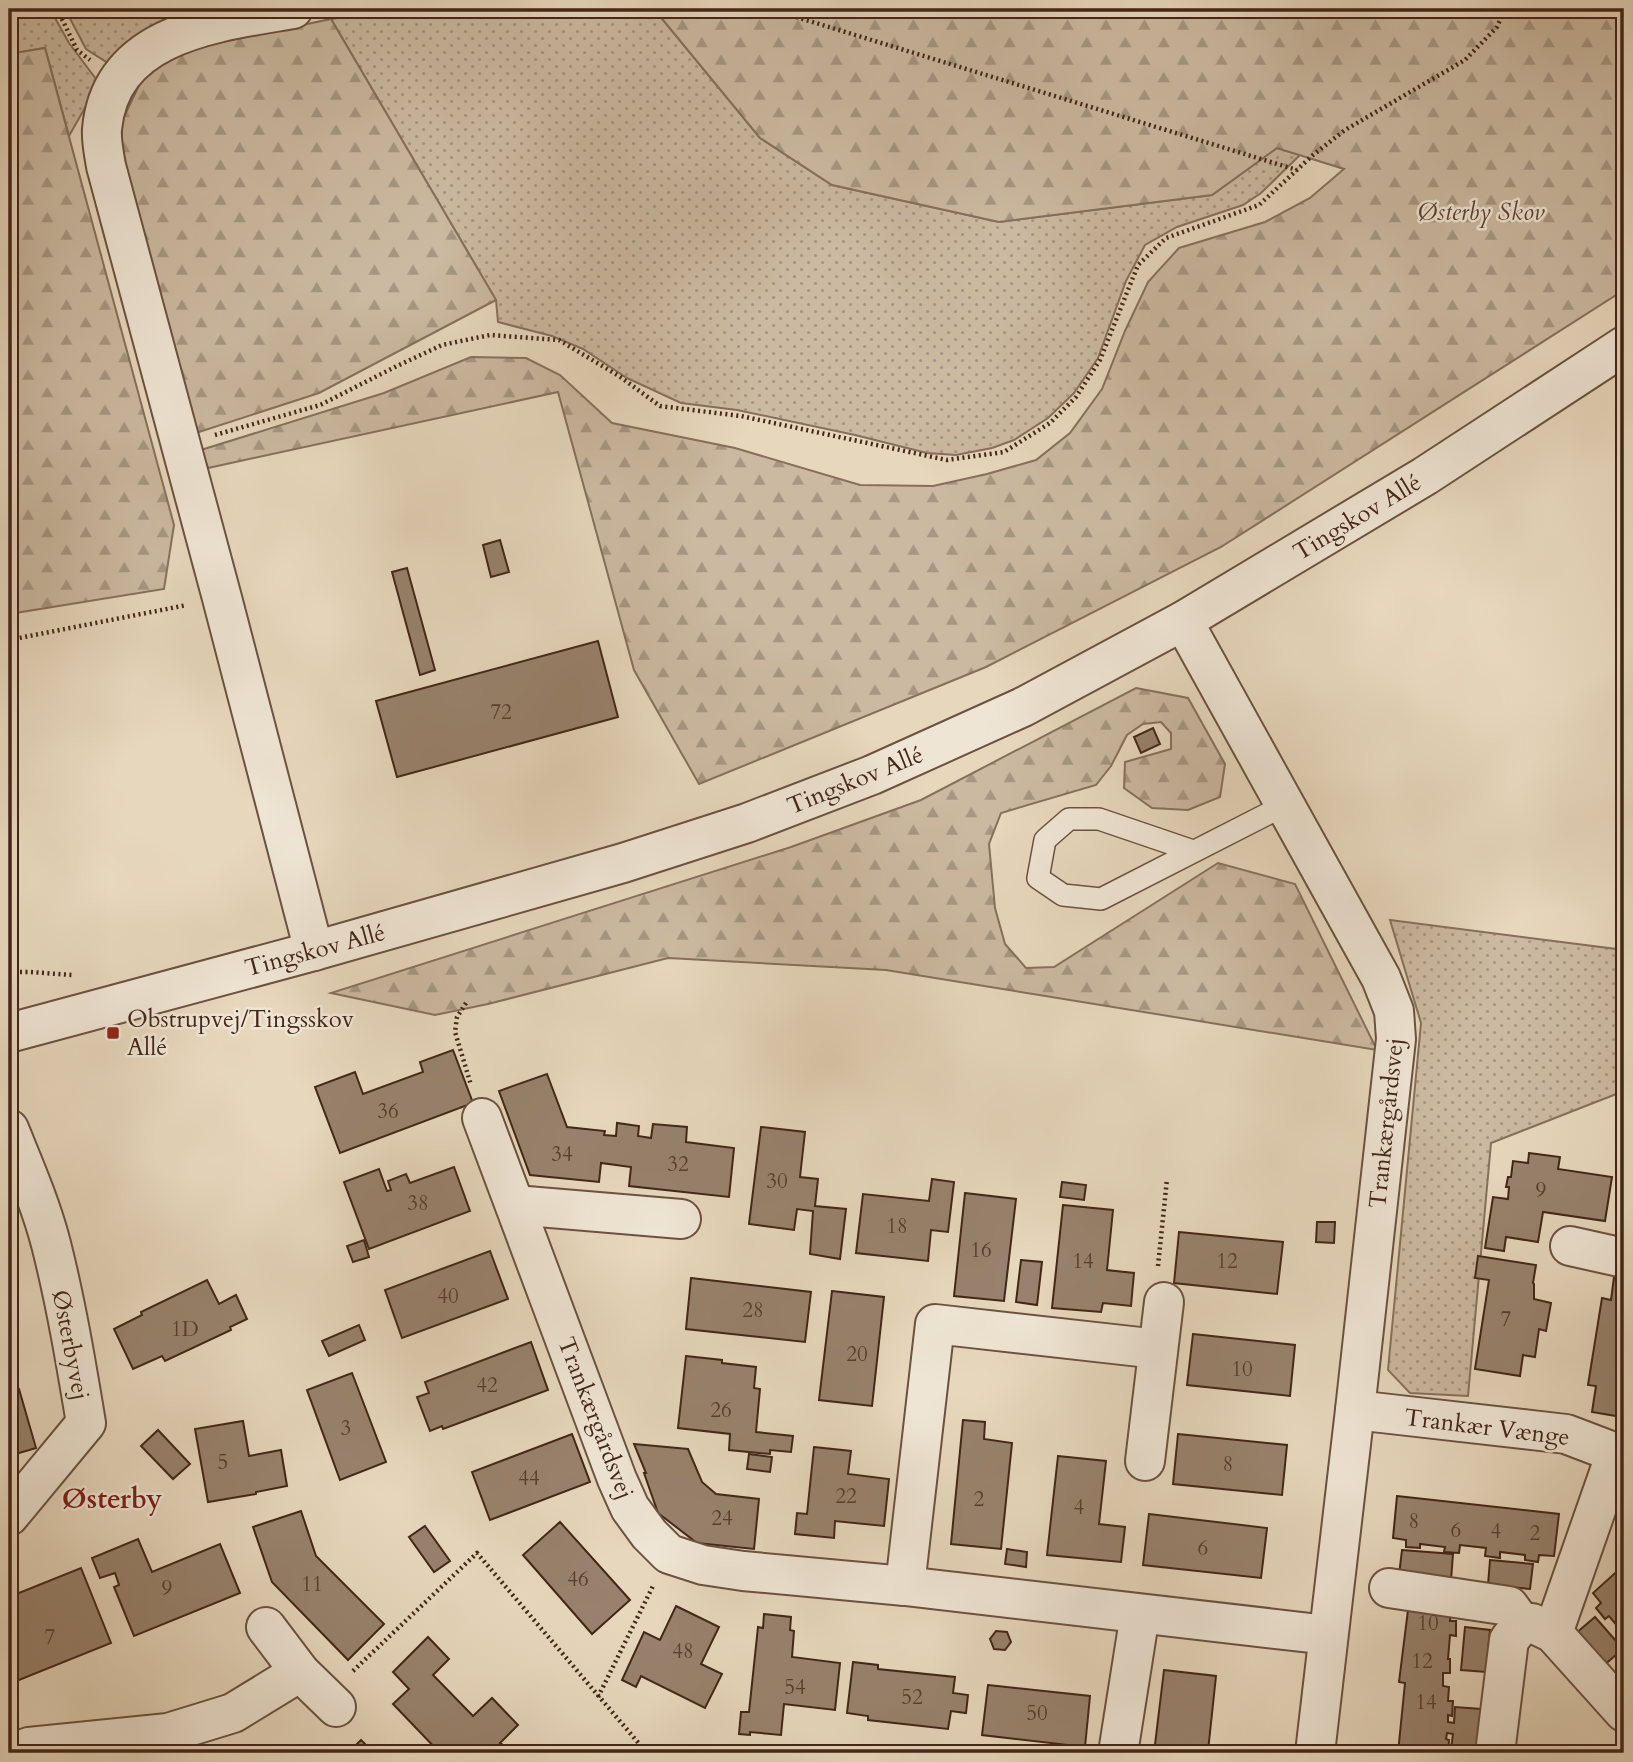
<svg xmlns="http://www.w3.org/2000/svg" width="1633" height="1762" font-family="Cardo,serif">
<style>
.grass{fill:url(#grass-dots);stroke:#86705c;stroke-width:2}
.forest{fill:url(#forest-firs);stroke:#86705c;stroke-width:2}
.building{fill:#98826d;stroke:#422617;stroke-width:2}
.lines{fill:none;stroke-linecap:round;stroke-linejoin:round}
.service-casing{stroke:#6b5240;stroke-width:24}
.minor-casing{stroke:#6b5240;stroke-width:42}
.tertiary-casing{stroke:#6b5240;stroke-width:42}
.path{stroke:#422617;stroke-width:4.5;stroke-dasharray:2 3.5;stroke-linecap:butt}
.service{stroke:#efe5d4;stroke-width:21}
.minor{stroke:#efe5d4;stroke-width:38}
.tertiary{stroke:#efe5d4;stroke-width:38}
.poi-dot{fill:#8f2418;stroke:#efe5d4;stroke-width:2.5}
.labels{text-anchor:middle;stroke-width:5;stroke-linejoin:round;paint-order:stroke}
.number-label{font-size:21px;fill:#583d2c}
.park-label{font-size:24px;font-style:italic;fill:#5d4333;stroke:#efe5d4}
.street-label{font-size:24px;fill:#422617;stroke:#efe5d4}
.poi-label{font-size:24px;fill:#422617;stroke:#efe5d4;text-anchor:start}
.quarter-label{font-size:28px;font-weight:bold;fill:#7a1f14;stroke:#efe5d4}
</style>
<defs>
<pattern id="grass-dots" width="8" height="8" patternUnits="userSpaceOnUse" patternTransform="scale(1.75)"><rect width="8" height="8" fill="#cbb9a1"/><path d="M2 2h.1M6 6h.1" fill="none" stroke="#a69682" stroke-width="1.8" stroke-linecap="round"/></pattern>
<pattern id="forest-firs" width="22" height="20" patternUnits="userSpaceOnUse" patternTransform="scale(1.75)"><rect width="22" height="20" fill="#cbb9a1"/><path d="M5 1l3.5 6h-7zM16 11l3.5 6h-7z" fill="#a69682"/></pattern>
</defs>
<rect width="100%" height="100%" fill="#e7d7bd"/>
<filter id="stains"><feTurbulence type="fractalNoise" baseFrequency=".00286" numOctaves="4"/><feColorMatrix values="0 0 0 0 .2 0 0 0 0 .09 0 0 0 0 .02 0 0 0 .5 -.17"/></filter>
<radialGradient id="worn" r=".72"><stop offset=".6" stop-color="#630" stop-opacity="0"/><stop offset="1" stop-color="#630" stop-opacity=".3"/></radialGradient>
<!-- grass -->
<g class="grass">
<path d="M9 9H50L69 43 99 83 69 136 45 48 9 54Z"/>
<path d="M65 9H225L108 63 86 49Z"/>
<path d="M395 9H654L760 138 832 185 999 222 1212 195 1277 148 1300 155 1261 193 1243 205 1177 227 1145 245 1126 281 1098 358 1074 393 1048 418 1014 440 992 448 956 455 927 453 855 435 737 410 681 403 627 378 583 349 552 336 498 322 496 300 331 19Z"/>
<path d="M1390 920 1624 950V1091L1491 1143 1468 1396 1410 1393 1388 1370 1421 1023Z"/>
</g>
<!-- forest -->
<g class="forest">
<path d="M654 9H1624V290L1221 547 986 667 699 784 634 670 558 392 208 468 201 450 384 393 471 357 526 358 560 375 612 423 735 448 860 485 933 486 987 474 1036 460 1070 433 1102 389 1125 331 1148 282 1179 248 1265 222 1310 198 1344 169 1277 148 1212 195 999 222 832 185 760 138Z"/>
<path d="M331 19 496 300 319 393 196 433 122 182V121L143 77 188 49Z"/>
<path d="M45 48 174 525 164 589 9 614V54Z"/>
<path d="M1136 688 1188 698 1225 764 1220 797 1188 810 1152 808 1124 788 1125 762 1171 749V733L1161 722 1143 724 1127 735 1111 766 1096 785 1001 813 989 844 995 908 1005 944 1026 968 1054 967 1218 863 1295 884 1377 1050 886 970 668 958 488 1004 435 1015 331 993 791 847 921 800Z"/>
</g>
<!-- building -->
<g class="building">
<path d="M500 540 509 572 491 577 483 545Z"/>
<path d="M407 568 435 670 420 675 392 572Z"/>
<path d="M598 641 618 717 397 777 376 701Z"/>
<path d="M1153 728 1160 744 1141 753 1134 737Z"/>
<path d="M453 1050 473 1103 340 1153 315 1087 355 1072 363 1094 423 1072 420 1062Z"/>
<path d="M547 1074 567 1127 605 1131 604 1135 616 1136 617 1123 639 1126 638 1136 651 1138 653 1124 687 1127 686 1142 734 1148 729 1197 629 1186 631 1167 601 1163 599 1182 530 1175 499 1091Z"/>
<path d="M761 1127 805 1132 800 1177 818 1179 815 1206 846 1209 840 1259 810 1254 813 1211 797 1209 794 1230 749 1224Z"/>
<path d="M1529 1153 1560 1157 1558 1169 1612 1177 1605 1221 1543 1212 1538 1242 1506 1237 1504 1251 1485 1248 1493 1197 1508 1199 1509 1187H1506L1508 1177H1511L1513 1161 1528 1163Z"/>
<path d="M454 1167 470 1211 369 1249 344 1182 379 1169 387 1191 391 1190 388 1181 406 1174 410 1183Z"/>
<path d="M932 1179 954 1182 948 1232 931 1230 928 1261 856 1253 863 1194 929 1201Z"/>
<path d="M1062 1182 1086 1185 1084 1200 1060 1197Z"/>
<path d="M965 1193 1016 1199 1004 1301 954 1296Z"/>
<path d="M1063 1205 1113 1210 1107 1270 1134 1273 1131 1306 1103 1303 1101 1312 1052 1308Z"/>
<path d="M1317 1222H1335L1334 1243 1316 1242Z"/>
<path d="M1179 1232 1283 1242 1277 1294 1174 1283Z"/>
<path d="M364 1240 369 1257 353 1262 347 1246Z"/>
<path d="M490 1251 508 1299 402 1338 385 1290Z"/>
<path d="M1478 1256 1536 1265 1533 1283 1534 1284V1299L1551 1303 1546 1331 1539 1329 1535 1357 1523 1355 1520 1376 1475 1369 1489 1280 1475 1278Z"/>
<path d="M1021 1260 1042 1262 1037 1305 1016 1302Z"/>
<path d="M1614 1277 1624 1278V1390H1620L1616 1416 1592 1412 1596 1386 1588 1385 1602 1298 1611 1300Z"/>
<path d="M691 1278 811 1292 805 1342 686 1329Z"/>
<path d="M207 1280 219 1304 236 1295 247 1319 230 1327 231 1330 165 1361 162 1356 133 1369 114 1329 142 1315 141 1312Z"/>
<path d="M832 1291 884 1297 872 1406 819 1400Z"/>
<path d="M359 1325 365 1340 329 1356 322 1341Z"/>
<path d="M1193 1334 1295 1345 1290 1396 1187 1385Z"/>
<path d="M531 1342 548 1390 443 1429 442 1426 430 1431 417 1397 429 1393 425 1382Z"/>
<path d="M686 1356 722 1360V1363L756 1367 754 1388 760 1389 756 1432 793 1436 791 1452 770 1450V1454L729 1450 730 1434 678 1428Z"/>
<path d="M352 1373 386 1462 340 1480 307 1390Z"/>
<path d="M19 1389 36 1448 9 1456V1392Z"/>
<path d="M963 1420 985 1422 984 1439 1012 1443 1001 1549 951 1544Z"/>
<path d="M243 1421 249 1456 281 1450 287 1486 256 1492V1494L208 1502 195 1429Z"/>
<path d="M158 1430 190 1464 173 1479 141 1446Z"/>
<path d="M572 1434 590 1482 490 1520 472 1472Z"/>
<path d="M1178 1434 1287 1445 1282 1495 1173 1484Z"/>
<path d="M634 1444 688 1449 702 1482 716 1494 759 1499 754 1549 697 1543 658 1513 644 1473H646Z"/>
<path d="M814 1447 851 1451 848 1474 889 1479 884 1526 835 1521 834 1538 795 1534 797 1513 807 1514Z"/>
<path d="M749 1454 772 1457 770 1472 747 1469Z"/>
<path d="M1058 1456 1106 1461 1099 1524 1125 1527 1121 1562 1047 1555Z"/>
<path d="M1397 1496 1559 1514 1554 1556 1539 1555 1538 1562 1525 1560V1555L1500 1552V1558L1485 1556 1486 1548 1460 1545 1459 1553 1444 1552 1445 1547 1420 1544V1548L1406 1547V1540L1393 1538Z"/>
<path d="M301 1511 316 1556 384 1624 348 1660 272 1582 253 1527Z"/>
<path d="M1149 1514 1267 1528 1261 1578 1143 1565Z"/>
<path d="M560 1522 630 1600 592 1634 523 1555Z"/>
<path d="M425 1526 450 1561 434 1572 409 1537Z"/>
<path d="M138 1539 152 1572 220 1544 240 1593 134 1636 114 1587 119 1585 115 1573 100 1578 92 1558Z"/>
<path d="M1007 1549 1027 1552 1026 1567 1005 1564Z"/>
<path d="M1402 1550 1453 1554 1451 1580 1399 1575Z"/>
<path d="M1490 1560 1533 1564 1530 1589 1488 1585Z"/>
<path d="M1624 1565V1634L1609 1616 1605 1619 1596 1608 1601 1603 1593 1593Z"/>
<path d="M81 1568 111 1643 9 1684V1597Z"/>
<path d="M1409 1602 1452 1606 1450 1621H1456V1636L1450 1635 1448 1659H1450V1673H1443V1686L1449 1687 1448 1701H1453L1452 1716 1448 1715V1722L1454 1723 1455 1707 1481 1709 1477 1751 1451 1749 1453 1734 1447 1733 1446 1739 1449 1740 1448 1753H1398L1405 1683 1399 1682Z"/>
<path d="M676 1606 719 1627 701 1664 722 1674 705 1708 641 1676 636 1687 622 1680 644 1632 660 1640Z"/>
<path d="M764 1614 791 1617 790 1630 794 1631 792 1657 840 1663 835 1710 784 1704 781 1735 750 1732V1735L739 1734 741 1712H749L758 1627 763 1628Z"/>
<path d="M1595 1617 1623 1649 1603 1666 1575 1634Z"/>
<path d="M1465 1627 1490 1630 1486 1672 1461 1670Z"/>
<path d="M996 1631 1007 1632 1011 1642 1005 1650 994 1649 990 1639Z"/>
<path d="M428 1637 449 1659 433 1675 473 1716 492 1698 518 1725 500 1743 503 1745 495 1753H440L393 1704 409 1689 393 1672Z"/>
<path d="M853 1662 878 1665V1669L955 1677 953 1693 968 1695 966 1713 951 1711 948 1729 868 1720V1716L847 1713Z"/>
<path d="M1164 1670 1216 1676 1208 1751 1232 1753H1154Z"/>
<path d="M988 1685 1090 1696 1085 1747 982 1735Z"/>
<path d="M361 1740 374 1753H348Z"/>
</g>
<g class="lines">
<!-- service casing -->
<g class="service-casing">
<path id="service" d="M1193 851 1099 819H1069L1045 840 1038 878 1063 895 1101 899 1285 805"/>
</g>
<!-- minor casing -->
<g class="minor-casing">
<g id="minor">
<path d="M293 9C218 22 111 32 102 129 101 140 104 154 106 166L222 598 314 951"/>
<path d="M1183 621 1381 978 1394 1011 1396 1039 1355 1410 1315 1753"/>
<path d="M482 1118 617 1479 630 1508 649 1534 669 1554 703 1565 743 1571 905 1586 1328 1635"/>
<path d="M9 1129C24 1166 41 1205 51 1244 66 1303 76 1363 86 1423L9 1516"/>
<path d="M515 1205 681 1219"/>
<path d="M1570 1246 1624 1258"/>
<path d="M1355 1410 1566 1434 1616 1453 1624 1459"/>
<path d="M1145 1461 1164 1302"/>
<path d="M905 1586 935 1324 1158 1349"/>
<path d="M1389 1588 1509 1606 1522 1624"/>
<path d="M266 1627 300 1672 336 1707"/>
<path d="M1553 1633 1616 1453"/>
<path d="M12 1753 29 1747 168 1733 233 1713 300 1672"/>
<path d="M1118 1753 1140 1614"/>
<path d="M1495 1753 1509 1640 1522 1624 1532 1623 1553 1633 1624 1712"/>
</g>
</g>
<!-- tertiary casing -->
<g class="tertiary-casing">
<path id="tertiary" d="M9 1033 314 951 623 863 747 823 872 775 1023 707 1183 621 1425 476 1624 346"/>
</g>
<!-- path -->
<g class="path">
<path d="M57 9 77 50 90 60"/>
<path d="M770 9 1297 170"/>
<path d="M215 435 320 405 397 366 442 345 490 335 559 340 619 376 660 406 741 416 947 460 1004 452 1050 423 1076 397 1100 360 1138 265 1166 238 1259 205 1313 155 1345 130 1465 60 1497 27 1505 9"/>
<path d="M9 640 187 605"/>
<path d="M9 972H30L72 975"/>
<path d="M466 1003 457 1017 455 1032 471 1085"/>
<path d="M1158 1266 1167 1179"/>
<path d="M353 1671 477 1553 647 1753"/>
<path d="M598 1697 653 1586"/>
</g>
<!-- service -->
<use href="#service" class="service"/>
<!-- minor -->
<use href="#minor" class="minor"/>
<!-- tertiary -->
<use href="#tertiary" class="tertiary"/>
</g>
<!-- markers -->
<rect class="poi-dot" x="106" y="1026" width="14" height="14" rx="3.5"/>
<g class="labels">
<!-- number labels -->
<g class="number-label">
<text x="501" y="719">72</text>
<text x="388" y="1118">36</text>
<text x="562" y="1161">34</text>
<text x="678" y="1171">32</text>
<text x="777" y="1188">30</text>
<text x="1541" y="1197">9</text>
<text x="418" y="1210">38</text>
<text x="897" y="1233">18</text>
<text x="981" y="1257">16</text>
<text x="1083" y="1268">14</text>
<text x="1227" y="1268">12</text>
<text x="448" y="1303">40</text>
<text x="753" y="1317">28</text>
<text x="1506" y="1326">7</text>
<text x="185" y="1336">1D</text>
<text x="857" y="1361">20</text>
<text x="1242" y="1376">10</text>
<text x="487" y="1392">42</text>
<text x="721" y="1417">26</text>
<text x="346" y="1435">3</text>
<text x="223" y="1469">5</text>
<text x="1228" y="1471">8</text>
<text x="529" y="1485">44</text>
<text x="846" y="1503">22</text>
<text x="979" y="1506">2</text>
<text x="1079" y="1514">4</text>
<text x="722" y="1525">24</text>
<text x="1414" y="1528">8</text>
<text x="1456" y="1537">6</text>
<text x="1496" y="1538">4</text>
<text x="1535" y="1540">2</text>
<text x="1203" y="1555">6</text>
<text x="578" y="1586">46</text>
<text x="312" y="1591">11</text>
<text x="167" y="1595">9</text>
<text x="1428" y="1630">10</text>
<text x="50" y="1644">7</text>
<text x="683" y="1658">48</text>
<text x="1422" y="1668">12</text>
<text x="795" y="1694">54</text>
<text x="912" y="1704">52</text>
<text x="1426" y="1709">14</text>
<text x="1037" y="1720">50</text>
</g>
<!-- park labels -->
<g class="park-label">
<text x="1481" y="220">Østerby Skov</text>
</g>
<!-- street labels -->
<g class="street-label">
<text transform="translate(1357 517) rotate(-31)" y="8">Tingskov Allé</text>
<text transform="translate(855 780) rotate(-22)" y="8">Tingskov Allé</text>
<text transform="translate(315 950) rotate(-15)" y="8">Tingskov Allé</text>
<text transform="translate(1386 1123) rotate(-84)" y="8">Trankærgårdsvej</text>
<text transform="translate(71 1345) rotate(79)" y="8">Østerbyvej</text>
<text transform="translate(596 1418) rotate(69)" y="8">Trankærgårdsvej</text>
<text transform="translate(1487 1427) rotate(7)" y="8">Trankær Vænge</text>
</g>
<!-- poi labels -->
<g class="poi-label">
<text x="127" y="1027">Obstrupvej/Tingsskov<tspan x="127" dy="28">Allé</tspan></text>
</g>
<!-- quarter labels -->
<g class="quarter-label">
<text x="112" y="1508">Østerby</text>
</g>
</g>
<!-- margin -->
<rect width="1633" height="1762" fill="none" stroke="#e7d7bd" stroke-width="35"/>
<rect x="10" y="10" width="1612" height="1741" fill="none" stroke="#422617" stroke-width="3.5"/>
<rect x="18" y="18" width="1598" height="1727" fill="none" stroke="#422617" stroke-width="2"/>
<rect width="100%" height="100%" filter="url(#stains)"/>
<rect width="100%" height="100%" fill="url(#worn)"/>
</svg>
